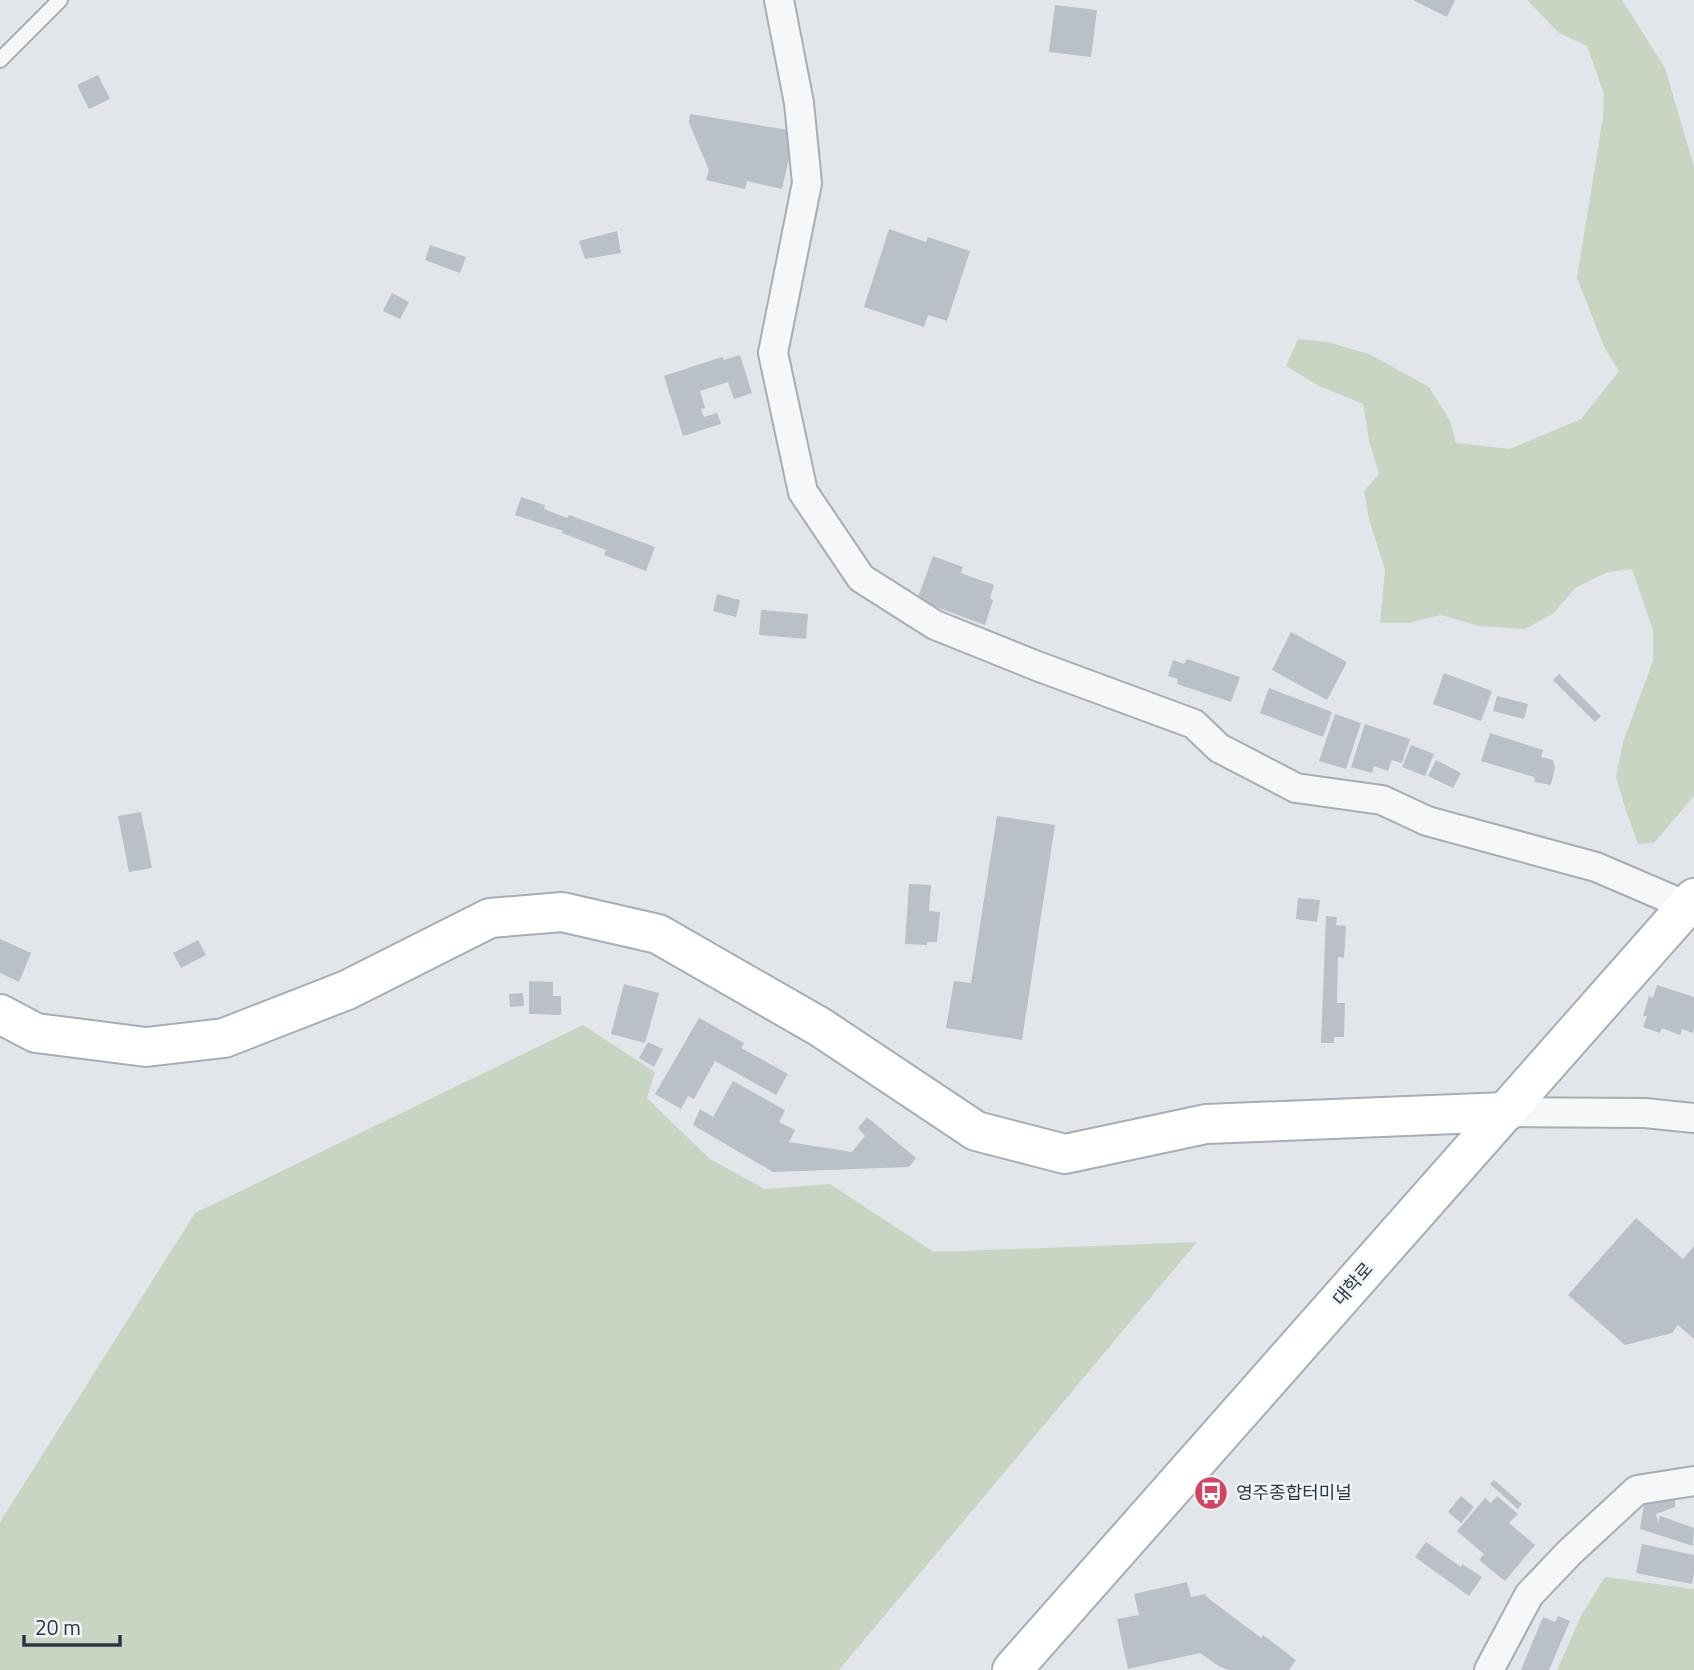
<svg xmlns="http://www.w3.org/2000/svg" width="1694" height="1670" font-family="'Titillium Web','Noto Sans KR',sans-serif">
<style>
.green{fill:#c9d5c3}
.building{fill:#b9c0c8}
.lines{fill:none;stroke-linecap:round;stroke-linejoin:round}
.lane-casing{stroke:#a7adb5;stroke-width:18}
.street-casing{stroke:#a7adb5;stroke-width:32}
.secondary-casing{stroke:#a7adb5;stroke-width:42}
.lane{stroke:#f5f7f9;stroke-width:14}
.street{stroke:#f5f7f9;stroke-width:28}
.secondary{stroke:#fff;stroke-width:38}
.labels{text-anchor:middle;stroke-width:5;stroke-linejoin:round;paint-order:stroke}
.street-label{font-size:18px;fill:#293543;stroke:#f2f5f8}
.poi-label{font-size:18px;fill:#293543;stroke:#f2f5f8;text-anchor:start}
</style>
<rect width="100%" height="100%" fill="#e2e6eb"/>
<!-- green -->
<g class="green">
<path d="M1527 0H1622L1665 68 1694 167V796L1654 843 1638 844 1625 808 1616 777 1623 742 1653 661V630L1632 569 1608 572 1575 588 1554 613 1525 629 1479 626 1441 615 1408 623H1380L1385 570 1369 519 1364 491 1379 474 1369 441 1363 404 1319 386 1286 366 1298 339 1328 342 1369 354 1429 387 1450 421 1456 443 1510 449 1581 419 1619 371 1605 349 1577 278 1603 117 1604 94 1587 46 1559 33Z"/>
<path d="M583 1025 655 1072 647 1098 710 1159 765 1189 830 1184 934 1252 1197 1242 839 1670H0V1522L195 1213Z"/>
<path d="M1605 1577 1694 1589V1670H1557L1582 1614Z"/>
</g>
<!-- building -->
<g class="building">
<path d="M1413 0H1455L1447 17Z"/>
<path d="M1055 5 1097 10 1091 57 1049 52Z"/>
<path d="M98 75 110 99 89 109 77 85Z"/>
<path d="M690 114 789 130 791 149 782 189 747 181 745 189 706 180 709 170 689 123Z"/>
<path d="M889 229 926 242 928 237 970 251 947 321 928 315 924 327 864 307Z"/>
<path d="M617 231 621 253 585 259 579 241Z"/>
<path d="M430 245 466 257 460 273 425 260Z"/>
<path d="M392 293 409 302 400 319 383 311Z"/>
<path d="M740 355 752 393 734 399 728 382 700 391 705 408 701 409 704 417 717 413 721 424 683 436 664 376 722 357 724 360Z"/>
<path d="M521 497 545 505 544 509 567 518 569 515 655 547 646 571 604 555 606 550 562 533 563 531 515 515Z"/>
<path d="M933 556 963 567 961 573 994 585 990 598 993 600 985 625 917 600Z"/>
<path d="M717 594 740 600 736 617 713 611Z"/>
<path d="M761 610 808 614 806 639 759 635Z"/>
<path d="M1291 632 1347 662 1327 700 1272 670Z"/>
<path d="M1187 659 1240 677 1231 702 1177 684 1178 679 1168 676 1173 660 1184 664Z"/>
<path d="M1444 673 1492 691 1481 721 1433 704Z"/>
<path d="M1559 674 1601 716 1595 722 1553 680Z"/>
<path d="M1269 688 1332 712 1323 737 1260 713Z"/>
<path d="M1497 696 1528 704 1524 719 1493 711Z"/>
<path d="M1335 714 1361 723 1346 769 1319 761Z"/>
<path d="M1365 724 1410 739 1402 763 1392 760 1388 771 1374 766 1372 773 1351 767Z"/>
<path d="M1490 733 1543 750 1541 757 1553 760 1555 768 1551 785 1535 782 1534 777 1481 761Z"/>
<path d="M1411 745 1434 754 1425 776 1402 767Z"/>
<path d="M1436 760 1461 773 1453 788 1428 776Z"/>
<path d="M141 812 152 868 129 872 118 816Z"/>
<path d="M997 816 1055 825 1022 1040 946 1028 954 981 971 983Z"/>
<path d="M909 884 931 885 929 911 940 912 937 942H927V945L905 944Z"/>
<path d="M1298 898 1320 900 1317 922 1296 919Z"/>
<path d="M1326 916 1337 917 1336 925 1346 926 1344 958 1338 957 1337 1003H1345L1344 1037H1334V1043H1321Z"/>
<path d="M0 939 31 953 19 982 0 973Z"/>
<path d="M198 940 206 955 181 968 173 953Z"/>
<path d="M529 981 553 982V996H561V1015L529 1014Z"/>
<path d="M624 984 659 993 645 1043 611 1034Z"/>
<path d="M1657 985 1694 997V1028L1693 1033 1682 1029 1680 1035 1662 1028 1660 1033 1643 1027 1647 1016H1643L1649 996 1653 998Z"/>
<path d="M523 993 524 1006 510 1007 509 994Z"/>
<path d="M699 1018 744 1043 741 1048 788 1074 776 1095 715 1061 694 1099 688 1096 681 1109 655 1094Z"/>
<path d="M648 1042 663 1049 654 1067 639 1058Z"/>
<path d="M733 1081 785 1110 779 1122 795 1130 789 1142 852 1152 865 1136 858 1128 867 1117 916 1158 909 1167 773 1172 693 1125 700 1109 713 1117Z"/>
<path d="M1636 1218 1683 1259 1694 1246V1339L1678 1325 1672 1333 1625 1345 1568 1295Z"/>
<path d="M1494 1480 1522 1504 1518 1509 1490 1484Z"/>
<path d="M1461 1496 1474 1507 1461 1523 1448 1512Z"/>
<path d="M1497 1496 1518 1514 1509 1523 1535 1545 1505 1581 1479 1560 1484 1554 1457 1531 1485 1498 1491 1503Z"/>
<path d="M1675 1497V1507L1656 1514 1658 1522 1660 1516 1694 1528 1693 1546 1640 1529 1644 1504Z"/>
<path d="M1426 1542 1461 1567 1462 1564 1482 1577 1469 1596 1415 1557Z"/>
<path d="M1642 1544 1694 1555V1573L1692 1584 1636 1573Z"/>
<path d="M1187 1582 1191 1597 1205 1594 1208 1598 1261 1638 1263 1635 1296 1660 1289 1670H1229L1220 1667 1200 1653 1128 1669 1117 1619 1139 1615 1134 1594Z"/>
<path d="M1558 1616 1570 1621 1549 1670H1521L1543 1617 1555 1622Z"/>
</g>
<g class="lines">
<!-- lane casing -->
<g class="lane-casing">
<path id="lane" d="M0 60 60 0"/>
</g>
<!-- street casing -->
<g class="street-casing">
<g id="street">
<path d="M779 0 799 103 807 183 773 353 803 492 861 578 935 625 1037 666 1194 724 1219 748 1296 788 1382 800 1427 821 1596 867 1687 906"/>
<path d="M1506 1112 1645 1113 1694 1118"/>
<path d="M1489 1670 1529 1595 1570 1552 1637 1490 1694 1481"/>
</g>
</g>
<!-- secondary casing -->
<g class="secondary-casing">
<g id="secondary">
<path d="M0 1014 36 1033 146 1047 224 1038 347 990 490 918 562 912 658 934 820 1027 976 1131 1065 1154 1206 1124 1506 1112"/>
<path d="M1012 1670 1694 898"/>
</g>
</g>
<!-- lane -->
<use href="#lane" class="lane"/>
<!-- street -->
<use href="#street" class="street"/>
<!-- secondary -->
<use href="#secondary" class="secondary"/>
</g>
<!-- icons -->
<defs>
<g id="bus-disc" transform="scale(1.75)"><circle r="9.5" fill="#d24464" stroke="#f2f5f8"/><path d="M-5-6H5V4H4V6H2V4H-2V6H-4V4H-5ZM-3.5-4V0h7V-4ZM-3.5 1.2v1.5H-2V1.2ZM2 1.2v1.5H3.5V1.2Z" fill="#fff"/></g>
</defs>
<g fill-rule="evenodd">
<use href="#bus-disc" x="1211" y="1493"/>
</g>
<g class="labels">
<!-- street labels -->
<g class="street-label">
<text transform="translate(1353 1284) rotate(-49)" y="6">대학로</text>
</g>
<!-- poi labels -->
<g class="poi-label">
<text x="1236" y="1499">영주종합터미널</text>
</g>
</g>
<!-- scale -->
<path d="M24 1635v10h96v-10" fill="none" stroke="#293543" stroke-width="3.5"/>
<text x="35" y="1635" font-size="21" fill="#293543" stroke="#f2f5f8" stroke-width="5" paint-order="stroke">20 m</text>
</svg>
